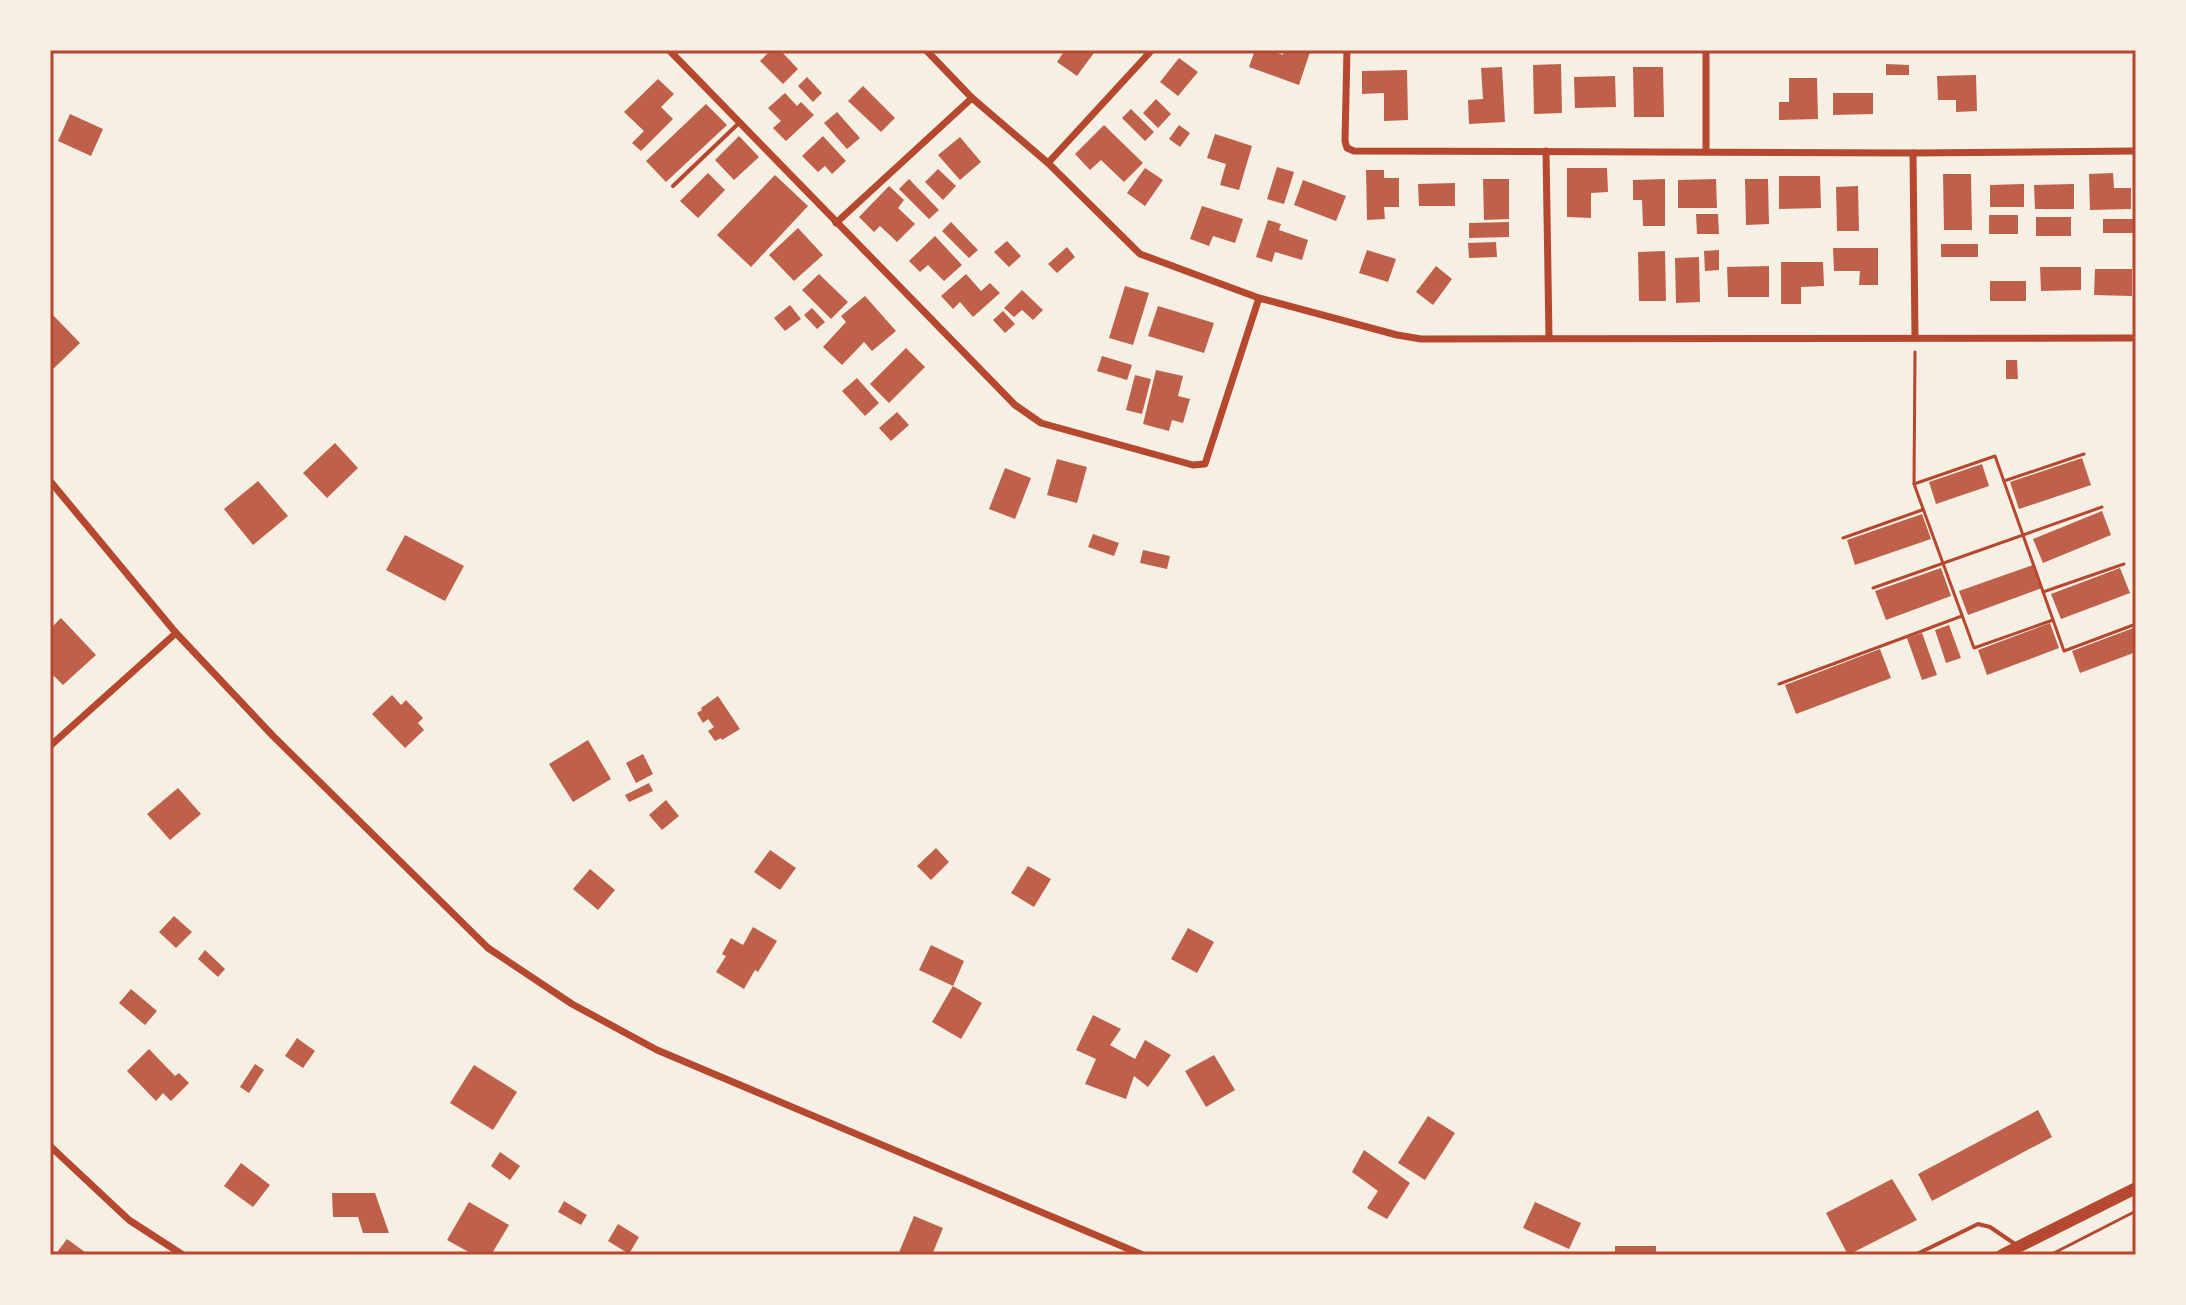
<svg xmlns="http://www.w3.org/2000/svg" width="2186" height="1305" font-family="'Fira Sans Condensed',sans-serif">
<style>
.building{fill:#bf614a}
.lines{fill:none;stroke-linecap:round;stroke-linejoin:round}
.path{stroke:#b5482f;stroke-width:3}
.service{stroke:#b5482f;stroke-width:4}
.minor{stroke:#b5482f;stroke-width:7}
.trunk{stroke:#b5482f;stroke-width:12}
.neatline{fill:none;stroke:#b5482f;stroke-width:3}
</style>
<rect width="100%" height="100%" fill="#f6efe4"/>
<!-- building -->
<g class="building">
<path d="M771 50H780L798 69 783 84 760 61Z"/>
<path d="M1065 50H1096L1077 76 1057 62Z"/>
<path d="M1255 50H1270L1283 55 1285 50 1310 52 1299 85 1249 67Z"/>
<path d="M1179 58 1198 72 1178 96 1160 82Z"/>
<path d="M1561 64 1562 113 1534 114 1533 65Z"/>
<path d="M1886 64 1909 65V75H1886Z"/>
<path d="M1502 67 1505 122 1469 124 1468 100 1483 99 1481 68Z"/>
<path d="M1633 67H1663L1664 117H1634Z"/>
<path d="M1407 70 1408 120 1384 121V93L1362 94V71Z"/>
<path d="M1976 75 1977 111 1956 112V100H1938L1937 76Z"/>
<path d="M1615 76 1616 107 1575 108 1574 77Z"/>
<path d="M807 77 822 93 813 102 798 86Z"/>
<path d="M1789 78H1817L1818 119 1779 120V102H1789Z"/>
<path d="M658 79 674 94 661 107 673 119 641 151 632 143 644 131 624 112Z"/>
<path d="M863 86 895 118 881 132 848 101Z"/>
<path d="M785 93 797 106 801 102 814 115 786 141 773 128 781 121 768 108Z"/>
<path d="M1833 93H1873V114L1833 115Z"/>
<path d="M1156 99 1171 114 1158 128 1143 113Z"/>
<path d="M706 104 727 125 666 182 646 161Z"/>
<path d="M1131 109 1154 132 1145 141 1122 118Z"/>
<path d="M837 112 860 138 847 149 824 123Z"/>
<path d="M70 114 103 129 91 156 58 141Z"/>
<path d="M1104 125 1143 163 1124 182 1101 160 1090 170 1075 154Z"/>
<path d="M1179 125 1190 133 1180 147 1169 139Z"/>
<path d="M1215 134 1252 146 1239 190 1220 185 1226 164 1207 158Z"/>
<path d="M739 136 759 157 734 180 715 160Z"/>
<path d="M823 136 846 161 832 174 825 166 818 172 802 156Z"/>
<path d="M960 137 981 162 960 180 938 155Z"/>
<path d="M1277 167 1294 172 1284 204 1267 199Z"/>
<path d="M1145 168 1163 180 1145 206 1127 193Z"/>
<path d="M1567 168H1607L1608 192 1591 193V218L1567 217Z"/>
<path d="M938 169 956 186 943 200 925 182Z"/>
<path d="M1366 170H1384V178H1399V207H1384L1385 219 1367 220Z"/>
<path d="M708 173 725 190 698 218 680 201Z"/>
<path d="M2113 173 2114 188H2131V209L2090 210 2089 174Z"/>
<path d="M1943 174H1971L1972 230H1944Z"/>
<path d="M775 175 808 206 751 267 717 235Z"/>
<path d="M1779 176H1820L1821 208 1779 209Z"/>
<path d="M909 179 939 210 929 219 899 189Z"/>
<path d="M1483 179H1509V219L1484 220Z"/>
<path d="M1665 179V226H1643L1642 200H1633V180Z"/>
<path d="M1716 179 1717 208H1678V180Z"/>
<path d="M1745 179H1768L1769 224 1746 225Z"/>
<path d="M1303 180 1346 196 1336 221 1294 205Z"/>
<path d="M1455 183V206H1419L1418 184Z"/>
<path d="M2024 184V207H1990V185Z"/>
<path d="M2074 184V209H2035L2034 185Z"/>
<path d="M889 186 904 200 898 208 915 224 897 242 880 226 874 232 859 217Z"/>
<path d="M1858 186 1859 231H1837L1836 187Z"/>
<path d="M1202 206 1243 219 1235 243 1213 236 1209 246 1190 239Z"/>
<path d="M1696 214H1718L1719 234H1697Z"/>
<rect x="1989" y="215" width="29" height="19"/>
<rect x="2036" y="217" width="35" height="19"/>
<rect x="2103" y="219" width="30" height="14"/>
<path d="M1268 220 1281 224 1279 230 1308 240 1302 260 1275 252 1272 262 1256 257Z"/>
<path d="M951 222 978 250 969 258 942 231Z"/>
<path d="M1509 222V237L1469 238V223Z"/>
<path d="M798 228 823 255 794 281 769 255Z"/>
<path d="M935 236 962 265 944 281 928 265 920 272 909 261Z"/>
<path d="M1007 241 1021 256 1009 267 994 252Z"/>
<path d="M1496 242 1497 257 1469 258 1468 243Z"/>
<rect x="1941" y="244" width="37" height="13"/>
<path d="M1067 247 1075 257 1057 273 1048 264Z"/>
<path d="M1833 248H1878V285H1859L1860 271H1834Z"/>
<path d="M1367 250 1396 259 1388 282 1359 273Z"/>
<path d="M1719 250V270L1705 271 1704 251Z"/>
<path d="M1665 251 1666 301H1639L1638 252Z"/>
<path d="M1699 257 1700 302 1676 303 1675 258Z"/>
<path d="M1781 262H1823L1824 286 1801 287V304H1781Z"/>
<path d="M1436 266 1452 279 1433 305 1416 292Z"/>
<path d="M1769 266V297H1728L1727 267Z"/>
<path d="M2040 267H2081V290L2041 291Z"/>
<path d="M2095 269H2132V296L2094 295Z"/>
<path d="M819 274 848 302 831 319 802 290Z"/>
<path d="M966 274 981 291 990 283 1000 293 973 317 960 302 953 309 941 296Z"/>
<rect x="1990" y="281" width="36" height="20"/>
<path d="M1125 286 1149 293 1133 345 1109 338Z"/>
<path d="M1022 290 1043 310 1033 320 1022 310 1014 317 1004 308Z"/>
<path d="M865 296 896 331 872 351 864 342 842 365 823 347 846 322 841 316Z"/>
<path d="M790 305 801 319 785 331 774 318Z"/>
<path d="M1158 306 1214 323 1204 353 1148 336Z"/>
<path d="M812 308 825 322 817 329 804 315Z"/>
<path d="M1003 311 1015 324 1005 333 993 320Z"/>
<path d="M50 312 80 343 50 372Z"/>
<path d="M906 348 925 367 889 403 870 384Z"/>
<path d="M1102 356 1132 365 1127 380 1097 371Z"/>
<path d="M2006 360H2017L2018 379H2006Z"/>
<path d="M1156 370 1183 376 1178 396 1190 399 1183 423 1172 420 1169 431 1143 424Z"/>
<path d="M1135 375 1151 379 1142 414 1126 410Z"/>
<path d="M857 378 879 403 865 416 842 391Z"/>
<path d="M897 412 909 425 891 441 879 428Z"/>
<path d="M335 443 358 468 327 498 303 473Z"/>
<path d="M2082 458 2091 485 2019 509 2010 482Z"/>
<path d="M1057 459 1087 467 1077 503 1047 495Z"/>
<path d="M1982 464 1989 486 1936 504 1929 482Z"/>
<path d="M1005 468 1031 478 1015 519 989 509Z"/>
<path d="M258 481 288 516 253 545 224 509Z"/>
<path d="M2102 511 2111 535 2043 563 2033 539Z"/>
<path d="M1922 514 1931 539 1855 565 1847 540Z"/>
<path d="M1093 534 1119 543 1114 556 1088 547Z"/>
<path d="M405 535 464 566 445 601 386 570Z"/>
<path d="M1143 550 1170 556 1167 569 1140 563Z"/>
<path d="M2033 565 2042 588 1968 615 1959 591Z"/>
<path d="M1941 568 1951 596 1886 620 1875 591Z"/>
<path d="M2120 568 2130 593 2061 619 2051 594Z"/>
<path d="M61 618 96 655 63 685 50 672V629Z"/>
<path d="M2050 623 2059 648 1987 675 1978 650Z"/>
<path d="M1949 625 1961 658 1946 663 1935 630Z"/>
<path d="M2136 627V652L2080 673 2072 651Z"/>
<path d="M1922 633 1937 675 1922 680 1907 638Z"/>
<path d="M1880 649 1891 678 1796 714 1785 685Z"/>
<path d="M392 695 401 705 406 700 423 718 418 723 424 730 405 748 372 714Z"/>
<path d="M718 696 740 729 722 740 721 738 715 741 708 731 714 727 708 719 703 723 697 713 702 710 701 708Z"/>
<path d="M588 740 611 779 573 802 549 764Z"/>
<path d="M643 754 653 774 636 783 626 763Z"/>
<path d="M649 783 653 791 629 802 625 795Z"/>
<path d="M178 788 201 814 170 840 147 814Z"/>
<path d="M666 800 679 816 662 830 649 815Z"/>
<path d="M936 848 949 862 931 880 917 866Z"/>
<path d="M770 850 796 868 780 890 754 872Z"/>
<path d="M1028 866 1051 879 1034 907 1011 893Z"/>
<path d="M590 869 615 890 598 910 573 889Z"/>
<path d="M174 916 192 932 176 948 159 932Z"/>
<path d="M753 927 777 941 758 972 755 970 744 989 716 972 726 956 722 954 731 938 743 945Z"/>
<path d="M1188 928 1214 942 1197 973 1171 959Z"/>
<path d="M931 945 964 961 953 986 982 1003 961 1039 932 1022 953 986 919 970Z"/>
<path d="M205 950 225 969 218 977 198 959Z"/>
<path d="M131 989 157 1011 145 1025 119 1003Z"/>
<path d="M1093 1015 1121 1029 1110 1045 1135 1059 1145 1040 1171 1055 1148 1087 1134 1076 1126 1099 1085 1084 1096 1059 1076 1050Z"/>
<path d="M297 1038 315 1051 303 1068 285 1056Z"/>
<path d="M149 1049 175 1076 179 1073 189 1083 171 1101 163 1093 156 1101 127 1071Z"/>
<path d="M1214 1055 1235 1090 1206 1107 1185 1071Z"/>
<path d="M255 1064 264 1070 249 1093 240 1087Z"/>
<path d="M474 1065 517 1092 493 1130 450 1103Z"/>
<path d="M2038 1110 2052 1137 1932 1201 1918 1174Z"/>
<path d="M1428 1116 1455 1133 1425 1180 1398 1163Z"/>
<path d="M1364 1150 1410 1183 1387 1219 1367 1208 1378 1191 1352 1172Z"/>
<path d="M500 1152 520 1166 510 1180 491 1166Z"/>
<path d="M241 1163 270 1185 253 1207 224 1186Z"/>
<path d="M1892 1179 1917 1220 1848 1255 1826 1213Z"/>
<path d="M332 1193H375L389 1233H363L358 1217H333Z"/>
<path d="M564 1201 587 1215 581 1225 558 1212Z"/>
<path d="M469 1202 509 1225 491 1255H474L447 1240Z"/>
<path d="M1535 1202 1581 1223 1569 1249 1523 1228Z"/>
<path d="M914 1216 943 1228 932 1255H898Z"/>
<path d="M618 1224 639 1237 629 1254 608 1241Z"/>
<path d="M67 1239 89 1255H55Z"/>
<rect x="1615" y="1246" width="41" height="9"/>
</g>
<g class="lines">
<!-- path -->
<g class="path">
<path d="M1915 352 1914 484 1974 648 2053 620"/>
<path d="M2004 481 2084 454"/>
<path d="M1914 484 1995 456 2064 651 2136 624"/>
<path d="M1843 538 1922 510"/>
<path d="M1873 588 2102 507"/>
<path d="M2043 592 2124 564"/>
<path d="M1779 684 1962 616"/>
<path d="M2050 1255 2136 1211"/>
</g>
<!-- service -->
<g class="service">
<path d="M673 186 739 123"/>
<path d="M1915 1255 1978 1224 1990 1227 2015 1244"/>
</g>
<!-- minor -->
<g class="minor">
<path d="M669 50 1015 405 1041 423 1193 465 1205 464 1259 298"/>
<path d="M926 50 972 98 1048 163 1140 254 1259 298 1397 335 1421 339 2136 338"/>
<path d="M1347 50 1345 141 1347 148 1354 151 1913 153 2136 151"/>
<path d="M1546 151 1549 338"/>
<path d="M1706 152V50"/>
<path d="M1913 153 1915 336"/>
<path d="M1048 163 1152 50"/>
<path d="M836 223 972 98"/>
<path d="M50 481 176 633 273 736 488 948 572 1004 657 1050 1143 1255"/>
<path d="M50 746 176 633"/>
<path d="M50 1146 129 1220 183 1255"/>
</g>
<!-- trunk -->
<path class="trunk" d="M2002 1255 2136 1188"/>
</g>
<!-- border -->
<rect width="2186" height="1305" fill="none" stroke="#f6efe4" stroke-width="104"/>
<rect x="52" y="52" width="2082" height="1201" class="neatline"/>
</svg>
